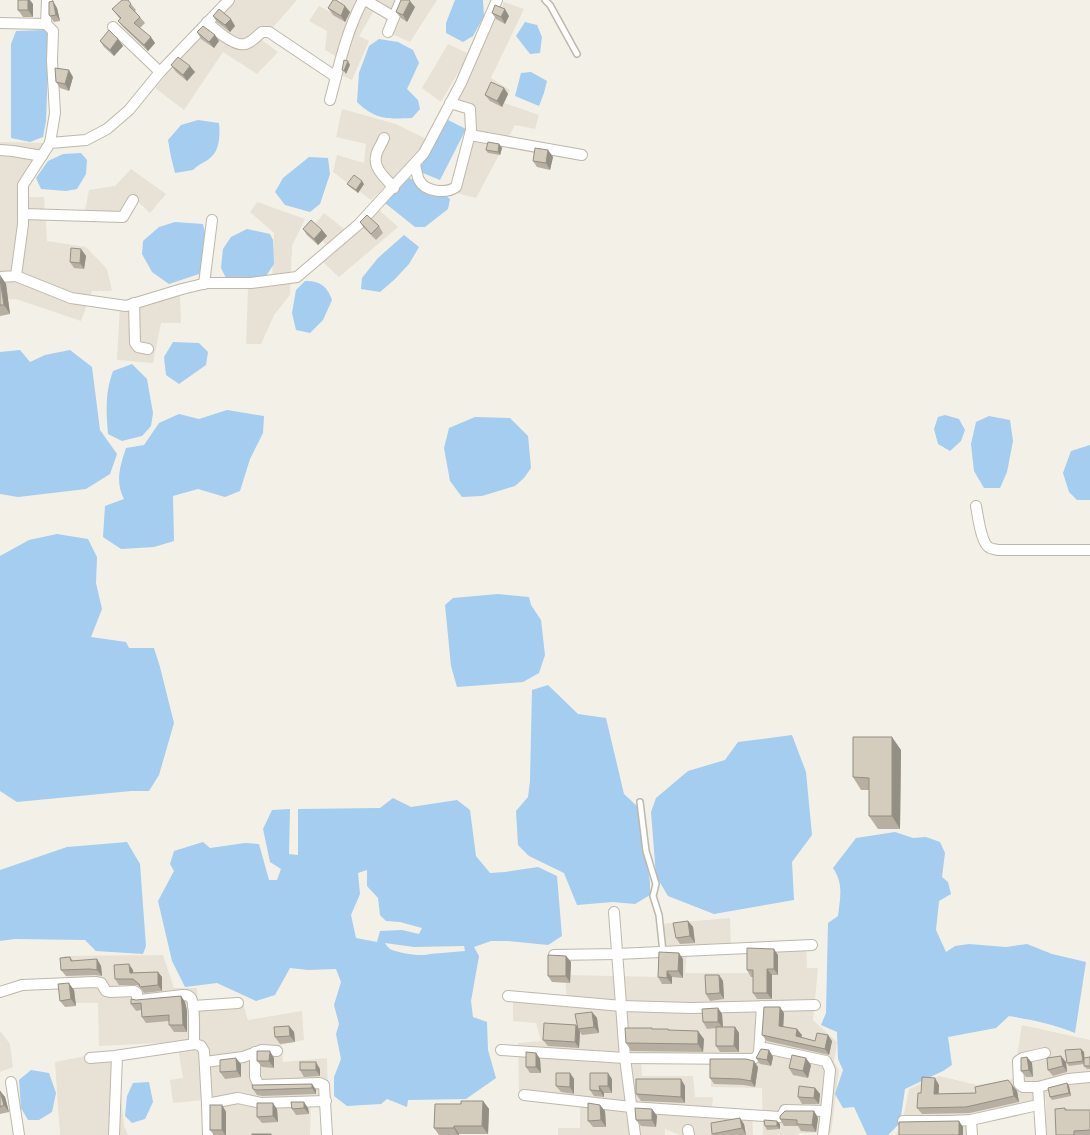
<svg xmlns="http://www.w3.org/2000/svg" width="1090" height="1135" font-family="'Varela Round',sans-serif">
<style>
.residential{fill:#e7e2d5}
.water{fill:#a4cdef;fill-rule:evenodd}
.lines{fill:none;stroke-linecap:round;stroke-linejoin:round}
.service-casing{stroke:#beb8aa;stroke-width:8}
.minor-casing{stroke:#beb8aa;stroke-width:12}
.service{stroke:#fff;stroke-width:5}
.minor{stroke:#fff;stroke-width:10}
.wall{fill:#b6afa2}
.shaded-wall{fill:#948f84}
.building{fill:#d4ccbc;stroke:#948f84}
</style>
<rect width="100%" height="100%" fill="#f3f0e7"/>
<!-- residential -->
<g class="residential">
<path d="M234 0H297L262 40 278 52 257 74 223 52 184 110 155 88 204 30Z"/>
<path d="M341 0H437L410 42 392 34 399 13 378 4 359 36 369 41 352 80 334 72 339 58 325 50 327 31 309 21 319 6 334 14Z"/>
<path d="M504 2 524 9 491 78 510 90 504 103 539 115 535 129 515 125 476 198 453 192 473 109 456 101Z"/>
<path d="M448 44 469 54 441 102 422 88Z"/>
<path d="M342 109 396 124 426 139 413 161 371 200 333 172 337 155 364 163 366 144 336 137Z"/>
<path d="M0 142 46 143 17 191 29 197H44L47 241 86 247 107 269 112 291H92L81 321 16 299 0 300Z"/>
<path d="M131 169 166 194 150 213 131 195 118 213 85 211 89 190 115 186Z"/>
<path d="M257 202 305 219 292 246 290 295 274 315 261 344H246L248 289 272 283 274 233 250 212Z"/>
<path d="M378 209 398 227 339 277 322 261 332 251 311 229 324 213 350 234Z"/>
<path d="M180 293 181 323H161L153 363 117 360 120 303Z"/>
<path d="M730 918 731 949 687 952 685 973H750V948L806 946 807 968H818L813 1020 837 1042 834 1062 839 1070 831 1133H799L798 1135H763L762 1088 711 1087V1058L641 1059 642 1076H693L695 1097H713L711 1117 752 1113 753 1135H680L665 1129V1135H558V1128H580V1098L519 1093 518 1043 541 1041 536 1023 513 1021V997L567 1003 565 975 661 977 660 924Z"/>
<path d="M163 955 174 988H197L198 1010 243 1003 248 1020 302 1011 304 1040 281 1045 283 1062 327 1058 328 1099 311 1101 310 1135H217L216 1099 173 1103 170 1080 183 1078 177 1042 99 1046 98 1003H69L64 956Z"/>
<path d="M1022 1025 1090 1040V1135H1046V1100L974 1119V1135H896L903 1120 909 1089 939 1076 977 1085 1013 1079Z"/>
<path d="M0 1031 10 1044 13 1067 0 1072Z"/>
<path d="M112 1051 122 1081 120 1089 124 1126 128 1135H60L55 1062Z"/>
</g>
<!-- water -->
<g class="water">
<path d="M455 0H483L484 16 473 36 463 42 446 33V23Z"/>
<path d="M525 22 537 25 542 37 540 53 530 54 516 36Z"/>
<path d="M45 30 49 38 46 121 43 137 30 142 11 138V44L16 31Z"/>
<path d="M379 39 398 42 413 50 419 63 407 89 418 100 420 109 412 118C387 119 376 120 357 102L359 73 369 46Z"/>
<path d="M531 72 547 81 544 93 539 106 515 96 521 73Z"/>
<path d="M198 120 219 123C220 132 220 148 213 155 208 162 199 163 193 170L175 173 171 157 168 140 181 125Z"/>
<path d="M448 120 466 129 440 180 418 171Z"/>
<path d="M81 153 87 160 86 174 77 189 66 191 41 189 36 178 48 161 63 154Z"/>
<path d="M309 157 328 158 330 174 320 204 310 212 285 205 275 192 283 178Z"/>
<path d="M409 178 436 188 450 199 448 209 425 227H415L385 203Z"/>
<path d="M175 222 203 224 206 237 204 267 199 274 169 284 152 272 142 254 143 241 159 227Z"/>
<path d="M247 229 270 234 273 240 274 264 266 276 238 279 226 278 221 268 223 249 231 237Z"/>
<path d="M404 235 419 247 409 264 394 280 380 292 361 289 362 278 378 258Z"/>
<path d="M305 281C320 281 327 286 332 300L323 320 310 333 296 330 292 313 296 290Z"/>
<path d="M173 342 199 343 208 352 206 365 179 384 166 375 164 357Z"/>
<path d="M20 350 30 362 45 355 70 350 92 367 100 430 117 454 110 474 86 489 18 497 0 494V352Z"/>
<path d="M132 364 147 379 153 413 151 426 142 436 122 441 108 434C106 410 105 393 113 371Z"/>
<path d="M227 410 264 416 263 433 250 459 240 491 225 497 198 489 173 496 174 541 154 547 121 549 103 537 105 506 124 499C115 482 120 466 126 448L144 445 159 423 179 414 199 419Z"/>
<path d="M945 415 959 419 965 430 961 441 950 451 938 444 934 429 938 417Z"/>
<path d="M989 416 1010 420 1013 441 1007 472 1000 488H984L974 471 971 444 976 422Z"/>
<path d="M475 417 510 418 528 436 531 468 524 478 515 486 482 496 462 497 450 481 444 448 449 428Z"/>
<path d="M1090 445V500H1077L1069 492 1063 473 1071 451Z"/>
<path d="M57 534 88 539 97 557 96 583 102 609 91 637 126 642 129 648H154L160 667 174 723 159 775 149 791H131L17 802 0 791V556L29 540Z"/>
<path d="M498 594 529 597 531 605 541 620 545 655 539 673 523 682 457 687 451 666 445 605 453 598Z"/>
<path d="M548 685 578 714 606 718 624 794 638 807 650 882V895L635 904 613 902 577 905 564 873 529 856 518 845 516 811 528 797 530 781 532 690Z"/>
<path d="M792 735 806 772 812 835 792 862 794 900 714 914 668 896 656 876 651 812 656 798 688 771 725 760 738 742Z"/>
<path d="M393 798 411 807 457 800 470 810 476 856 490 873 505 872 538 867 557 876 562 936 548 945 508 941H491L474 947 479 956 471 1001 473 1017 487 1022 488 1050 496 1078 466 1099 408 1100 407 1107 387 1099 381 1104 347 1106 334 1096V1077L341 1059 336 1034 339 1024 334 1005 341 982 336 969 308 970 290 968 275 995 256 1001 217 983 185 987 172 961 158 901 174 871 170 864 174 851 203 842 210 848 245 843 259 844 269 880H277L281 869 270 862 263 829 272 810 290 809 289 854 298 855V809L380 808ZM367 870V886L378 898 380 915 386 921 400 922 422 928 419 934 402 930 380 931 377 942 356 938 351 915 360 894 358 873ZM385 943 414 947 464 946 465 951 430 954C422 957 398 953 390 949 389 948 386 945 385 943Z"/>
<path d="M895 832 913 838 926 837 940 842 945 853 942 877 948 882 951 894 939 901 936 930 946 952 955 946 969 944 1006 947 1027 944 1052 954 1086 962 1075 1033C1054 1024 1032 1020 1009 1016L996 1028 948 1037 952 1065 943 1071 905 1089 900 1123 888 1135H867L854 1107 843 1108 835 1094 843 1070 838 1059 837 1032 821 1025 826 1013 828 923 838 916C840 898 844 884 833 868L856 838Z"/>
<path d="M127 842 140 864 146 946 143 954 96 951 85 940 15 939 0 941V870L67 847Z"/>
<path d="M31 1070 49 1073 56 1093 52 1112 39 1120H28L21 1108 19 1080Z"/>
<path d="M149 1082 153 1102 145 1119 132 1123 125 1116 127 1096 133 1083Z"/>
</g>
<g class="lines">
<!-- service casing -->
<g class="service-casing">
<g id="service">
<path d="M545 0 550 5 577 54"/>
<path d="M640 802 646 851 656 884 653 896 659 915 663 952"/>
</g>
</g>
<!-- minor casing -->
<g class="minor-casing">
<g id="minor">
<path d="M365 0 394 17"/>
<path d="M207 22C215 29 234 47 245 44 251 43 257 36 262 32H269L336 77"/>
<path d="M0 23 46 24 53 31 52 61 55 113 50 143"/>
<path d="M46 24 47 0"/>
<path d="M113 27 160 72"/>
<path d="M388 32 401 0"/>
<path d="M330 100C339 66 346 32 363 0"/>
<path d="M470 135 582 155"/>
<path d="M384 138C382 144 377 150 376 156 373 169 387 179 394 188"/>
<path d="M0 150 13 151 42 156"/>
<path d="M415 164C416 169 417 176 419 180 425 192 446 194 456 187L471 130 470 109 450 103"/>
<path d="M23 214 123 217 133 200"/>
<path d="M16 276 71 298 126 306 182 289 207 283H251L297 277 359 224 424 153 461 83 497 0"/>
<path d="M0 277 16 276 23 224V185L50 143 86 140 107 129 129 110 160 72 229 0"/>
<path d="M204 284 212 220"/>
<path d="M134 303 135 343 138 347 148 349"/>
<path d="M976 506C978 516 981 544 990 548 992 549 995 549 998 550H1090"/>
<path d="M614 912 625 1058 635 1135"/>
<path d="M554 955 617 954 812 945"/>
<path d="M0 992 22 985 95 982 101 983 106 991 110 992 134 991 137 993V998L140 1000 183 995C186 995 189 995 191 998 195 1003 194 1032 194 1040L195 1044 201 1046 204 1051 207 1104 208 1135"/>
<path d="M508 996 622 1006 691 1008 815 1005"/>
<path d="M193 1006 238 1003"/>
<path d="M760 1047 826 1061 830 1070 826 1111 823 1135"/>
<path d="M501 1050 625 1058 751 1059 755 1058 759 1053 762 1006"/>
<path d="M255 1052V1077L258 1084 260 1085 319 1083 324 1085 327 1135"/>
<path d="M90 1058 115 1056 195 1044"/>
<path d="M205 1062 243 1057 262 1050 277 1051"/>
<path d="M11 1082 19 1135"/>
<path d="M1038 1087H1023L1019 1084 1018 1061 1023 1058 1045 1053"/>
<path d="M524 1095 631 1107 779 1117 782 1116 785 1110 826 1111"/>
<path d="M207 1104 238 1098 261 1103 326 1101"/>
<path d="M971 1120 972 1135"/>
<path d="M903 1121H950L971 1120 1038 1105"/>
<path d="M688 1130 689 1135"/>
<path d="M114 1135 117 1056"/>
<path d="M1041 1135 1038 1087 1068 1079 1090 1077"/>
</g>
</g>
<!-- service -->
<use href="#service" class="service"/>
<!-- minor -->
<use href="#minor" class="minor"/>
</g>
<!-- wall -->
<g class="wall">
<path d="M33 4V17H23L18 10Z"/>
<path d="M131 4 136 10 135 11 145 23 140 28 155 43 148 51 123 27 118 21 120 19 112 9Z"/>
<path d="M415 7 407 22 401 18 396 12Z"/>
<path d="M57 8 60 21 54 22 49 15Z"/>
<path d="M328 8 350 12 345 22 333 15Z"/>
<path d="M492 13 509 16 505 24 496 19Z"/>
<path d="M213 16 235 26 230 32 217 22Z"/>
<path d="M197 32 219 41 214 48 201 39Z"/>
<path d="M118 39 123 46 114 56 104 47 100 41Z"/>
<path d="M171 65 195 72 187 81 176 72Z"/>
<path d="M73 77 69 91 60 88 56 82Z"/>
<path d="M504 88 508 94 502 107 490 101 485 95Z"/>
<path d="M499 144 502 148 500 155 488 153 486 150Z"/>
<path d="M548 150 553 157 550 170 537 167 533 161Z"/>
<path d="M347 184H364L358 193 350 187Z"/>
<path d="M360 222 379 226 383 233 376 240 364 228Z"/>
<path d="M303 229 322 230 327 236 318 245 307 235Z"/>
<path d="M81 249 86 256 84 269 74 268 70 262Z"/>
<path d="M0 275 6 284 10 314 0 316Z"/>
<path d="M901 750 900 829H878L869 816V790H861L853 777Z"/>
<path d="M688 921 693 927 695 943 680 944 676 938Z"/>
<path d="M778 955V975H772V999H757L753 993V977H751L747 970Z"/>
<path d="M566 956 571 962 570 983 552 982 548 976Z"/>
<path d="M70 957 73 961 97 959 101 966 102 976 95 975 66 976 61 970Z"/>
<path d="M683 959V978L672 977V984H662L658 977Z"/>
<path d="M133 970V973L158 972 162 977V991L144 993 140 987 137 985H119L115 979Z"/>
<path d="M719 975 723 981 724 999 710 1001 706 994Z"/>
<path d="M74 990 76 1006 65 1007 60 1001Z"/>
<path d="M181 996 185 1002 187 1011V1032H174L169 1025V1021L146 1023 142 1017 141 1010 136 1011 131 1004 136 1000Z"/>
<path d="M718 1008 722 1014 723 1027H735L739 1033V1052H720L716 1046V1028L707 1029 703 1022Z"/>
<path d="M592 1012 597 1018 599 1033 582 1035 580 1032 579 1048 548 1046 543 1040 576 1025 578 1028Z"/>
<path d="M784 1013 783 1026 802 1035 801 1037 815 1041H832L829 1055 767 1041 762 1035Z"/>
<path d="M289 1026 294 1032 295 1042 280 1044 275 1037Z"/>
<path d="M652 1028V1029H668L669 1030 704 1039 703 1052 631 1051 626 1043Z"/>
<path d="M1081 1049 1084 1052V1058L1090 1057V1069H1087L1084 1066V1064L1069 1066 1067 1063Z"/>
<path d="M769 1050 773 1057 771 1066 760 1064 756 1058Z"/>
<path d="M536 1053 540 1059 541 1073H530L526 1067Z"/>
<path d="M1027 1057 1032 1063 1033 1077H1026L1021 1071Z"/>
<path d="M274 1058V1068L262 1067 257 1061Z"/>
<path d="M1066 1062 1067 1072 1053 1076 1048 1070Z"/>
<path d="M241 1064V1077L225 1079 220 1072Z"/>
<path d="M811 1065 808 1078 793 1075 789 1068Z"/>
<path d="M758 1067 755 1087 744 1085 714 1084 710 1078Z"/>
<path d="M320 1069V1076L304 1077 300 1070Z"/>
<path d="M570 1073 574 1079V1094L561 1092 556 1086Z"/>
<path d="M612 1079V1093H604V1097L594 1096 590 1090Z"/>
<path d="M1067 1083 1069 1086 1071 1096 1052 1100 1050 1097Z"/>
<path d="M312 1084 316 1090V1094L262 1096 257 1095 253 1089Z"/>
<path d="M939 1085V1094L976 1093 1012 1085 1017 1091 1019 1102 970 1113 922 1114 917 1108 921 1093Z"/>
<path d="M685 1086V1103L641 1101 636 1094Z"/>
<path d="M815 1088 820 1094 819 1104H802L798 1097Z"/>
<path d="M0 1091 5 1097 9 1112 0 1114Z"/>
<path d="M483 1101 489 1109 488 1134H459V1135H439L434 1128 461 1104Z"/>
<path d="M291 1102 308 1108 309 1114 296 1115 292 1109Z"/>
<path d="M222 1105 226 1112V1135H214L210 1130Z"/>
<path d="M600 1105 605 1111 606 1127H593L588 1121Z"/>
<path d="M1065 1108 1067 1110H1090V1135H1056Z"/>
<path d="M277 1109 278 1122 262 1123 257 1117Z"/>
<path d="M652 1109 657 1116 656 1127 641 1126 636 1120Z"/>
<path d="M814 1111 818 1118 816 1132 801 1131 798 1126H784L780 1119Z"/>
<path d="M744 1124 746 1135H713L712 1134Z"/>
<path d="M780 1124V1129L767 1130 765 1126Z"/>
</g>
<!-- shaded-wall -->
<g class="shaded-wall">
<path d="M28 0H30L33 4V17L28 10Z"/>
<path d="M53 1 57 8 60 21 56 15Z"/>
<path d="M410 1 415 7 407 22 403 15Z"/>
<path d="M345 6 350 12 345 22 341 16Z"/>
<path d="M505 9 509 16 505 24 501 17Z"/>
<path d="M231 19 235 26 230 32 225 25Z"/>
<path d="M215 35 219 41 214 48 209 42Z"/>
<path d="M151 37 155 43 148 51 144 45Z"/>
<path d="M118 39 123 46 114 56 110 50Z"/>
<path d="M348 61 350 65 346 74 344 71Z"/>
<path d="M190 66 195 72 187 81 183 75Z"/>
<path d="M69 70 73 77 69 91 65 84Z"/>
<path d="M504 88 508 94 502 107 497 101Z"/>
<path d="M499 144 502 148 500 155 498 152Z"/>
<path d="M548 150 553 157 550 170 546 163Z"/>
<path d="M362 181 364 184 358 193 356 190Z"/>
<path d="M322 230 327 236 318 245 314 239Z"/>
<path d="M81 249 86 256 84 269 80 263Z"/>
<path d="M0 275 6 284 10 314 4 305Z"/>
<path d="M892 737 901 750 900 829 892 816Z"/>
<path d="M688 921 693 927 695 943 690 936Z"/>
<path d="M774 949 778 955V975L774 969Z"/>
<path d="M679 953 683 959V978L678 971Z"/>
<path d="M566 956 571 962 570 983 566 976Z"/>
<path d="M97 959 101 966 102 976 97 970Z"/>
<path d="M129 964 133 970 134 979 130 973Z"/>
<path d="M767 969 772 975V999L767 993Z"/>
<path d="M667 971 672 977V984L667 978Z"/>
<path d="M158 972 162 977V991L158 985Z"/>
<path d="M719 975 723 981 724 999 720 993Z"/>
<path d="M69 983 74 990 76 1006 71 999Z"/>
<path d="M181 996 185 1002 187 1011V1032L183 1025Z"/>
<path d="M780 1007 784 1013 783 1032 779 1026Z"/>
<path d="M718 1008 722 1014 723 1028 718 1022Z"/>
<path d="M592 1012 597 1018 599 1033 594 1027Z"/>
<path d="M576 1025 580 1032 579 1048 575 1042Z"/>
<path d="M289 1026 294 1032 295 1042 290 1036Z"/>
<path d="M735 1027 739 1033V1052L734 1046Z"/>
<path d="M797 1029 802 1035 800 1042 796 1036Z"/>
<path d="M698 1031 704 1039 703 1052 698 1044Z"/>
<path d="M828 1035 832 1041 829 1055 825 1049Z"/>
<path d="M1081 1049 1084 1052 1085 1064 1083 1061Z"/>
<path d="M769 1050 773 1057 771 1066 767 1060Z"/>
<path d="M270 1051 274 1058V1068L269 1061Z"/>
<path d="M536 1053 540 1059 541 1073 536 1067Z"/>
<path d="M1061 1056 1066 1062 1067 1072 1063 1066Z"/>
<path d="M1027 1057 1032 1063 1033 1077 1029 1070Z"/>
<path d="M236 1058 241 1064V1077L237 1071Z"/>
<path d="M806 1058 811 1065 808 1078 803 1071Z"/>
<path d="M754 1061 758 1067 755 1087 751 1081Z"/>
<path d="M316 1062 320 1069V1076L316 1070Z"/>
<path d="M570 1073 574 1079V1094L570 1087Z"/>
<path d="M608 1073 612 1079V1093L608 1086Z"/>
<path d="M935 1078 939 1085 938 1101 934 1094Z"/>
<path d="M681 1079 685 1086V1103L681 1097Z"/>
<path d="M1067 1083 1069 1086 1071 1096 1069 1093Z"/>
<path d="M312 1084 316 1090V1094L312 1088Z"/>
<path d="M1012 1085 1017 1091 1019 1102 1014 1096Z"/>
<path d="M599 1086 604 1093V1097L600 1091Z"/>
<path d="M815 1088 820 1094 819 1104 814 1098Z"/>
<path d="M0 1091 5 1097 9 1112 4 1105Z"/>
<path d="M483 1101 489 1109 488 1134 482 1126Z"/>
<path d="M304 1102 308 1108 309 1114 304 1108Z"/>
<path d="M273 1103 277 1109 278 1122 273 1116Z"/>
<path d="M222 1105 226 1112V1135H225L222 1130Z"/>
<path d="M600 1105 605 1111 606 1127 601 1120Z"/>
<path d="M652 1109 657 1116 656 1127 652 1120Z"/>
<path d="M814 1111 818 1118 816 1132 812 1125Z"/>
<path d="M740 1118 744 1124 746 1135 742 1128Z"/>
<path d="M777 1121 780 1124V1129L777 1126Z"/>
<path d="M959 1121 963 1127V1135H959Z"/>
<path d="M454 1126 459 1134V1135H458L454 1128Z"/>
</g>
<!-- building -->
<g class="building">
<rect x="18" y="0" width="10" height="10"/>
<path d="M122 0H128L131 4 129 6 140 17 134 23 151 37 144 45 118 21 121 18 112 9Z"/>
<path d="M333 0H336L345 6 341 16 328 8Z"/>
<path d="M401 0H409L410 1 403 15 396 12Z"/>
<path d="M53 1 56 15 50 16 49 15V2Z"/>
<path d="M495 5 505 9 501 17 492 13Z"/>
<path d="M219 9 231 19 225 25 213 16Z"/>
<path d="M203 26 215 35 209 42 197 32Z"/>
<path d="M109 30 118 39 110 50 100 41Z"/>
<path d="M178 57 190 66 183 75 171 65Z"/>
<path d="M344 60 348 61 344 71 342 70Z"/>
<path d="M55 68 69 70 65 84 56 82Z"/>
<path d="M491 82 504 88 497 101 485 95Z"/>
<path d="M488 142 499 144 498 152 486 150Z"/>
<path d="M535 148 548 150 546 163 533 161Z"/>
<path d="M354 175 362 181 356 190 347 184Z"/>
<path d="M367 215 379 226 371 234 360 222Z"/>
<path d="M311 220 322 230 314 239 303 229Z"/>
<path d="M71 248 81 249 80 263 70 262Z"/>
<path d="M0 279 4 305H0Z"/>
<path d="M853 737H892V816H869V778L853 777Z"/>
<path d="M688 921 690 936 676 938 673 923Z"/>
<path d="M747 948 774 949V969H767V993H753V970H747Z"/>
<path d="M659 952 679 953 678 971H667V978L658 977Z"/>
<path d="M548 955 566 956V976H548Z"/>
<path d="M70 957 71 961 97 959V970L90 969 61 970 60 958Z"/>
<path d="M129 964 130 973 158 972V985L140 987 139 984 133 979H115L114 965Z"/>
<path d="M705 975H719L720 993 706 994Z"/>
<path d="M69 983 71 999 60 1001 58 984Z"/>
<path d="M181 996 182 1005 183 1025H169V1015L142 1017 141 1003 131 1004V999L136 1000Z"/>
<path d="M764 1007H780L779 1026 797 1029 796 1036 815 1041 817 1033 828 1035 825 1049 762 1035Z"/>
<path d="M718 1008V1022H703L702 1009Z"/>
<path d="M592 1012 594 1027 578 1029 575 1014Z"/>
<path d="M544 1023 576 1025 575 1042 543 1040Z"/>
<path d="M289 1026 290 1036 275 1037 274 1027Z"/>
<path d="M716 1027H735L734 1046H716Z"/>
<path d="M625 1028H652V1029H668V1030L698 1031V1044L626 1043Z"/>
<path d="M761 1049 769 1050 767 1060 756 1058Z"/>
<path d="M1081 1049 1083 1061 1067 1063 1065 1050Z"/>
<path d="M257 1051H270L269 1061H257Z"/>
<path d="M526 1052 536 1053V1067H526Z"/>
<path d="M792 1055 806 1058 803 1071 789 1068Z"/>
<path d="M1061 1056 1063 1066 1048 1070 1047 1058Z"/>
<path d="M1027 1057 1029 1070 1021 1071V1058Z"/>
<path d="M1090 1057V1066H1084V1058Z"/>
<path d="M236 1058 237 1071 220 1072V1060Z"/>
<path d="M710 1059H746L754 1061 751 1081 740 1079 710 1078Z"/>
<rect x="300" y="1062" width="16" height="8"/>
<path d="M556 1073H570V1087L556 1086Z"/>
<path d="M590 1073H608V1086H599L600 1091 590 1090Z"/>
<path d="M922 1077 935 1078 934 1094 976 1093 975 1087 1008 1080 1012 1085 1014 1096 966 1107 917 1108 918 1093H921Z"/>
<path d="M636 1079H681V1097L636 1094Z"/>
<path d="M1067 1083 1069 1093 1050 1097 1048 1088Z"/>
<path d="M312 1084V1088L257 1090 253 1089 252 1085H256Z"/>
<path d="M799 1086 815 1088 814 1098 798 1097Z"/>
<path d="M0 1091 4 1105 0 1107Z"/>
<path d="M461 1101H483L482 1126H454V1128H434L435 1104H461Z"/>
<path d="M291 1102H304V1108L292 1109Z"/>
<path d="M257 1103H273V1116L257 1117Z"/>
<path d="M588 1103 600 1105 601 1120 588 1121Z"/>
<rect x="210" y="1105" width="12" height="25"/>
<path d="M635 1108 652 1109V1120H636Z"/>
<path d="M1065 1108V1110H1090V1130L1074 1131V1135H1056L1055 1109Z"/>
<path d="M785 1111H814L812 1125 797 1124V1120L780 1119V1116Z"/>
<path d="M740 1118 742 1128 712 1134 711 1123Z"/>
<path d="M764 1120 777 1121V1126H765Z"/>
<path d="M959 1121V1135H899V1122Z"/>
<rect x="252" y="1134" width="19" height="1"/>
</g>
</svg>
